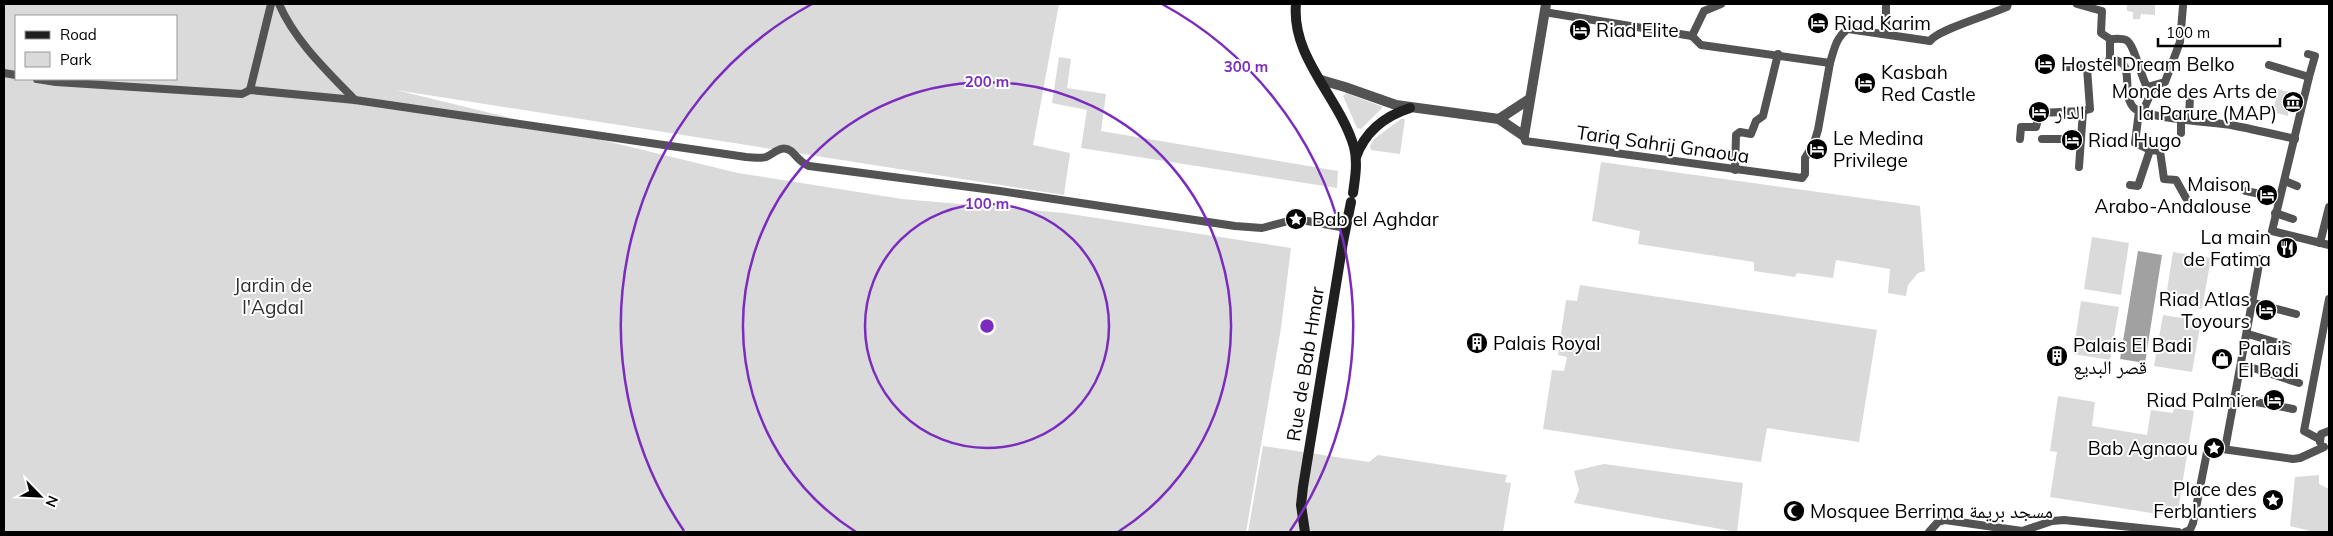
<svg xmlns="http://www.w3.org/2000/svg" width="2333" height="536" font-family="Mulish,'Noto Naskh Arabic',sans-serif">
<style>
.green{fill:#dadada;fill-rule:evenodd}
.water{fill:#a1a1a1}
.lines{fill:none;stroke-linecap:round;stroke-linejoin:round}
.minor{stroke:#535353;stroke-width:8}
.tertiary{stroke:#535353;stroke-width:10}
.secondary{stroke:#202020;stroke-width:10}
.ring{fill:none;stroke:#7b2cbf;stroke-width:2.5}
.labels{text-anchor:middle;stroke-width:4;stroke-linejoin:round;paint-order:stroke}
.poi-label{font-size:19px;fill:#000;stroke:#fff;text-anchor:start}
.street-label{font-size:19px;fill:#000;stroke:#fff}
.park-label{font-size:19px;fill:#313131;stroke:#fff}
.centre{fill:#7b2cbf;stroke:#fff;stroke-width:2.5}
.ring-label{font-size:15px;text-anchor:middle;font-weight:bold;fill:#7b2cbf;stroke:#fff;stroke-width:4;stroke-linejoin:round;paint-order:stroke}
</style>
<rect width="100%" height="100%" fill="#fff"/>
<!-- green -->
<g class="green">
<path d="M4 4H1059L1033 145 1070 153 1064 195 396 90 738 173 902 199 1064 213 1291 248 1281 328 1246 532H4ZM16 16H176V79H16Z"/>
<path d="M2127 4H2155V15L2141 14 2140 19H2133V12L2127 11Z"/>
<path d="M1059 57 1071 59 1067 88 1106 94 1101 131 1338 171 1337 188 1081 148 1087 110 1052 103Z"/>
<path d="M2278 89 2289 92 2288 116 2273 112Z"/>
<path d="M1346 93 1383 107 1361 129 1357 128 1343 96Z"/>
<path d="M1401 119H1405L1400 154 1371 150 1370 146 1374 139Z"/>
<path d="M1601 162 1920 206 1925 271 1918 273 1908 285 1906 296 1888 293 1890 269 1836 260 1833 278 1797 273 1795 277 1754 271V262L1638 244 1640 231 1592 221Z"/>
<path d="M2092 237 2129 243 2121 295 2084 289Z"/>
<path d="M2173 252 2211 258 2202 309 2165 303Z"/>
<path d="M1580 285 1877 330 1859 442 1767 428 1761 462 1543 429 1552 370 1564 371 1567 357 1558 355 1566 300 1577 301Z"/>
<path d="M2081 301 2119 307 2110 360 2073 354Z"/>
<path d="M2163 315 2201 321 2192 372 2154 366Z"/>
<path d="M2058 396 2095 402 2092 426 2147 435 2151 410 2173 413 2174 408 2194 411 2177 517 2050 497 2057 452 2050 451Z"/>
<path d="M1263 446 1369 462 1378 455 1507 475 1505 482 1511 483 1503 532H1248Z"/>
<path d="M1604 464 1743 483 1737 532 1574 503 1579 490 1574 471Z"/>
<path d="M2319 475V484L2329 489V532H2314L2290 526 2295 477Z"/>
</g>
<!-- water -->
<path class="water" d="M2138 251 2162 255 2145 363 2120 359Z"/>
<g class="lines">
<!-- minor -->
<g class="minor">
<path d="M279 4C295 41 327 71 355 100"/>
<path d="M2077 4 2102 11 2101 33 2110 39V58C2114 60 2120 61 2123 64 2131 72 2123 98 2134 108 2144 118 2212 122 2231 125 2252 129 2273 134 2295 139"/>
<path d="M1544 12 1692 36"/>
<path d="M1886 34V4"/>
<path d="M1692 36 1701 45 1830 63C1834 50 1836 37 1848 29L1930 41C1937 30 1992 14 2007 7L2008 4"/>
<path d="M1692 36 1704 11 1721 4"/>
<path d="M2110 39C2115 39 2122 38 2126 40 2134 43 2141 77 2147 87L2165 82 2180 42 2183 6"/>
<path d="M2308 54 2315 56 2309 77"/>
<path d="M2269 65 2309 77 2272 231 2329 245"/>
<path d="M2066 67H2101L2106 66 2110 58"/>
<path d="M4 73 16 75"/>
<path d="M37 79 56 82 242 94 250 90 355 100 746 157C752 157 760 159 766 157 774 154 781 144 791 151 798 157 798 161 809 166L1000 191 1235 226 1262 228 1296 219 1346 228"/>
<path d="M250 90 271 4"/>
<path d="M2139 111 2135 143 2150 150 2160 151 2164 179 2176 180 2186 198"/>
<path d="M2143 111 2154 86"/>
<path d="M2181 119V133"/>
<path d="M2189 119 2190 96"/>
<path d="M1524 136 1525 141 1802 178 1805 174V158L1814 143 1818 130 1830 63"/>
<path d="M2020 139 2021 127H2036L2040 113 2083 111 2090 109 2087 68"/>
<path d="M2042 139H2081"/>
<path d="M2079 167 2083 111"/>
<path d="M1735 170 1736 135 1740 132 1751 134 1756 121 1763 116 1778 54"/>
<path d="M2285 181 2297 186"/>
<path d="M2130 185 2138 186 2150 150"/>
<path d="M2246 191 2279 198"/>
<path d="M2275 213 2293 219"/>
<path d="M2320 243 2329 207"/>
<path d="M2254 303 2296 314"/>
<path d="M2248 334 2288 346"/>
<path d="M2241 364 2299 383"/>
<path d="M2235 398 2293 409"/>
<path d="M2319 439 2304 431 2329 299"/>
<path d="M2320 442 2321 434 2329 431"/>
<path d="M2225 449 2260 259"/>
<path d="M1929 532 1938 522 1945 520 2022 531 2052 521 2064 520 2178 532"/>
<path d="M2185 532 2190 530 2193 523 2208 447 2293 459 2300 458 2324 447"/>
</g>
<!-- tertiary -->
<g class="tertiary">
<path d="M1321 80 1345 87 1396 105 1499 119 1524 136 1546 4"/>
<path d="M1499 119 1528 100"/>
</g>
<!-- secondary -->
<g class="secondary">
<path d="M1296 4C1291 58 1340 98 1354 147 1358 162 1355 179 1353 193"/>
<path d="M1356 157C1365 132 1385 116 1410 108"/>
<path d="M1305 532 1301 505 1303 487 1343 242 1351 202"/>
</g>
</g>
<!-- distance rings -->
<g class="ring">
<circle cx="987" cy="326" r="122"/>
<path d="M856 532A244 244 0 1 1 1118 532"/>
<path d="M684 531A366 366 0 0 1 812 4M1162 4A366 366 0 0 1 1290 531"/>
</g>
<!-- icons -->
<defs>
<g id="hotel-disc" transform="scale(1.125)"><circle r="9.5" fill="#000" stroke="#fff"/><path d="M-6-4.5h1.5V1H6V5H4.5V3h-9V5H-6ZM-4 0a1.8 1.8 0 1 1 3.6 0ZM.5 0V-2.5h3Q6-2.5 6 0Z" fill="#fff"/></g>
<g id="museum-disc" transform="scale(1.125)"><circle r="9.5" fill="#000" stroke="#fff"/><path d="M0-6L6-3V-2H-6V-3ZM-5-1h2V3h-2ZM-1-1h2V3h-2ZM3-1h2V3H3ZM-6 4H6V6H-6Z" fill="#fff"/></g>
<g id="sight-disc" transform="scale(1.125)"><circle r="9.5" fill="#000" stroke="#fff"/><path d="M0-6L1.8-2.2L6-1.7L2.9 1.2L3.7 5.4L0 3.3L-3.7 5.4L-2.9 1.2L-6-1.7L-1.8-2.2Z" fill="#fff"/></g>
<g id="restaurant-disc" transform="scale(1.125)"><circle r="9.5" fill="#000" stroke="#fff"/><path d="M-5-6h1v4h1v-4h1v4h1v-4h1v5L-1.5 .5V6h-2V.5L-5-1ZM5-6V6H3V1.5H1.5Q1.5-4 5-6Z" fill="#fff"/></g>
<g id="building-disc" transform="scale(1.125)"><circle r="9.5" fill="#000" stroke="#fff"/><path d="M-4-6H4V6H1V3H-1V6H-4ZM-2.5-4.3h1.7v1.8h-1.7ZM.8-4.3h1.7v1.8H.8ZM-2.5-1h1.7V.8h-1.7ZM.8-1h1.7V.8H.8Z" fill="#fff"/></g>
<g id="shop-disc" transform="scale(1.125)"><circle r="9.5" fill="#000" stroke="#fff"/><path d="M-5-2.5h2.3a2.7 3.5 0 0 1 5.4 0H5L5.5 6h-11ZM-1.5-2.5h3a1.5 2.3 0 0 0-3 0Z" fill="#fff"/></g>
<g id="mosque-disc" transform="scale(1.125)"><circle r="9.5" fill="#000" stroke="#fff"/><path d="M3.5-4.9A6 6 0 1 0 3.5 4.9A5 5 0 1 1 3.5-4.9Z" fill="#fff"/></g>
</defs>
<g fill-rule="evenodd">
<use href="#hotel-disc" x="1818" y="23"/>
<use href="#hotel-disc" x="1580" y="30"/>
<use href="#hotel-disc" x="2045" y="64"/>
<use href="#hotel-disc" x="1865" y="83"/>
<use href="#museum-disc" x="2293" y="102"/>
<use href="#hotel-disc" x="2039" y="112"/>
<use href="#hotel-disc" x="2072" y="140"/>
<use href="#hotel-disc" x="1817" y="149"/>
<use href="#hotel-disc" x="2267" y="195"/>
<use href="#sight-disc" x="1296" y="219"/>
<use href="#restaurant-disc" x="2287" y="248"/>
<use href="#hotel-disc" x="2266" y="310"/>
<use href="#building-disc" x="1477" y="343"/>
<use href="#building-disc" x="2057" y="356"/>
<use href="#shop-disc" x="2222" y="359"/>
<use href="#hotel-disc" x="2274" y="400"/>
<use href="#sight-disc" x="2214" y="448"/>
<use href="#sight-disc" x="2273" y="500"/>
<use href="#mosque-disc" x="1794" y="511"/>
</g>
<g class="labels">
<!-- poi labels -->
<g class="poi-label">
<text x="1834" y="30">Riad Karim</text>
<text x="1596" y="37">Riad Elite</text>
<text x="2061" y="71">Hostel Dream Belko</text>
<text x="1881" y="79">Kasbah<tspan x="1881" dy="22">Red Castle</tspan></text>
<text x="2277" y="98" text-anchor="end">Monde des Arts de<tspan x="2277" dy="22">la Parure (MAP)</tspan></text>
<text x="2055" y="119">الدار</text>
<text x="1833" y="145">Le Medina<tspan x="1833" dy="22">Privilege</tspan></text>
<text x="2088" y="147">Riad Hugo</text>
<text x="2251" y="191" text-anchor="end">Maison<tspan x="2251" dy="22">Arabo-Andalouse</tspan></text>
<text x="1312" y="226">Bab el Aghdar</text>
<text x="2271" y="244" text-anchor="end">La main<tspan x="2271" dy="22">de Fatima</tspan></text>
<text x="2250" y="306" text-anchor="end">Riad Atlas<tspan x="2250" dy="22">Toyours</tspan></text>
<text x="1493" y="350">Palais Royal</text>
<text x="2073" y="352">Palais El Badi<tspan x="2073" dy="22">قصر البديع</tspan></text>
<text x="2238" y="355">Palais<tspan x="2238" dy="22">El Badi</tspan></text>
<text x="2258" y="407" text-anchor="end">Riad Palmier</text>
<text x="2198" y="455" text-anchor="end">Bab Agnaou</text>
<text x="2257" y="496" text-anchor="end">Place des<tspan x="2257" dy="22">Ferblantiers</tspan></text>
<text x="1810" y="518">Mosquee Berrima مسجد بريمة</text>
</g>
<!-- street labels -->
<g class="street-label">
<text transform="translate(1663 144) rotate(8)" y="7">Tariq Sahrij Gnaoua</text>
<text transform="translate(1305 364) rotate(-81)" y="7">Rue de Bab Hmar</text>
</g>
<!-- park labels -->
<g class="park-label">
<text x="273" y="292">Jardin de<tspan x="273" dy="22">l'Agdal</tspan></text>
</g>
</g>
<circle cx="987" cy="326" r="8" class="centre"/>
<g class="ring-label">
<text x="1246" y="72">300 m</text>
<text x="987" y="87">200 m</text>
<text x="987" y="209">100 m</text>
</g>
<!-- border -->
<rect width="2333" height="536" fill="none" stroke="#000000" stroke-width="10"/>
<!-- legend -->
<rect x="15" y="15" width="162" height="65" fill="#ffffff" stroke="#999999"/>
<rect x="25" y="31" width="25" height="8" fill="#202020" stroke="#999999"/>
<text x="60" y="40" font-size="15" fill="#000000">Road</text>
<rect x="25" y="52" width="25" height="15" fill="#dadada" stroke="#999999"/>
<text x="60" y="65" font-size="15" fill="#000000">Park</text>
<!-- north arrow -->
<g transform="translate(40 496) rotate(114)" stroke="#ffffff" stroke-width="4" paint-order="stroke">
<path d="M0-4L9 19L0 12L-9 19Z" fill="#000000"/>
<text y="-8" font-size="14" font-weight="bold" text-anchor="middle" fill="#000000">N</text>
</g>
<!-- scale -->
<path d="M2158 38v8h122v-8" fill="none" stroke="#000000" stroke-width="2.5"/>
<text x="2166" y="38" font-size="15" fill="#000000" stroke="#ffffff" stroke-width="4" paint-order="stroke">100 m</text>
</svg>
